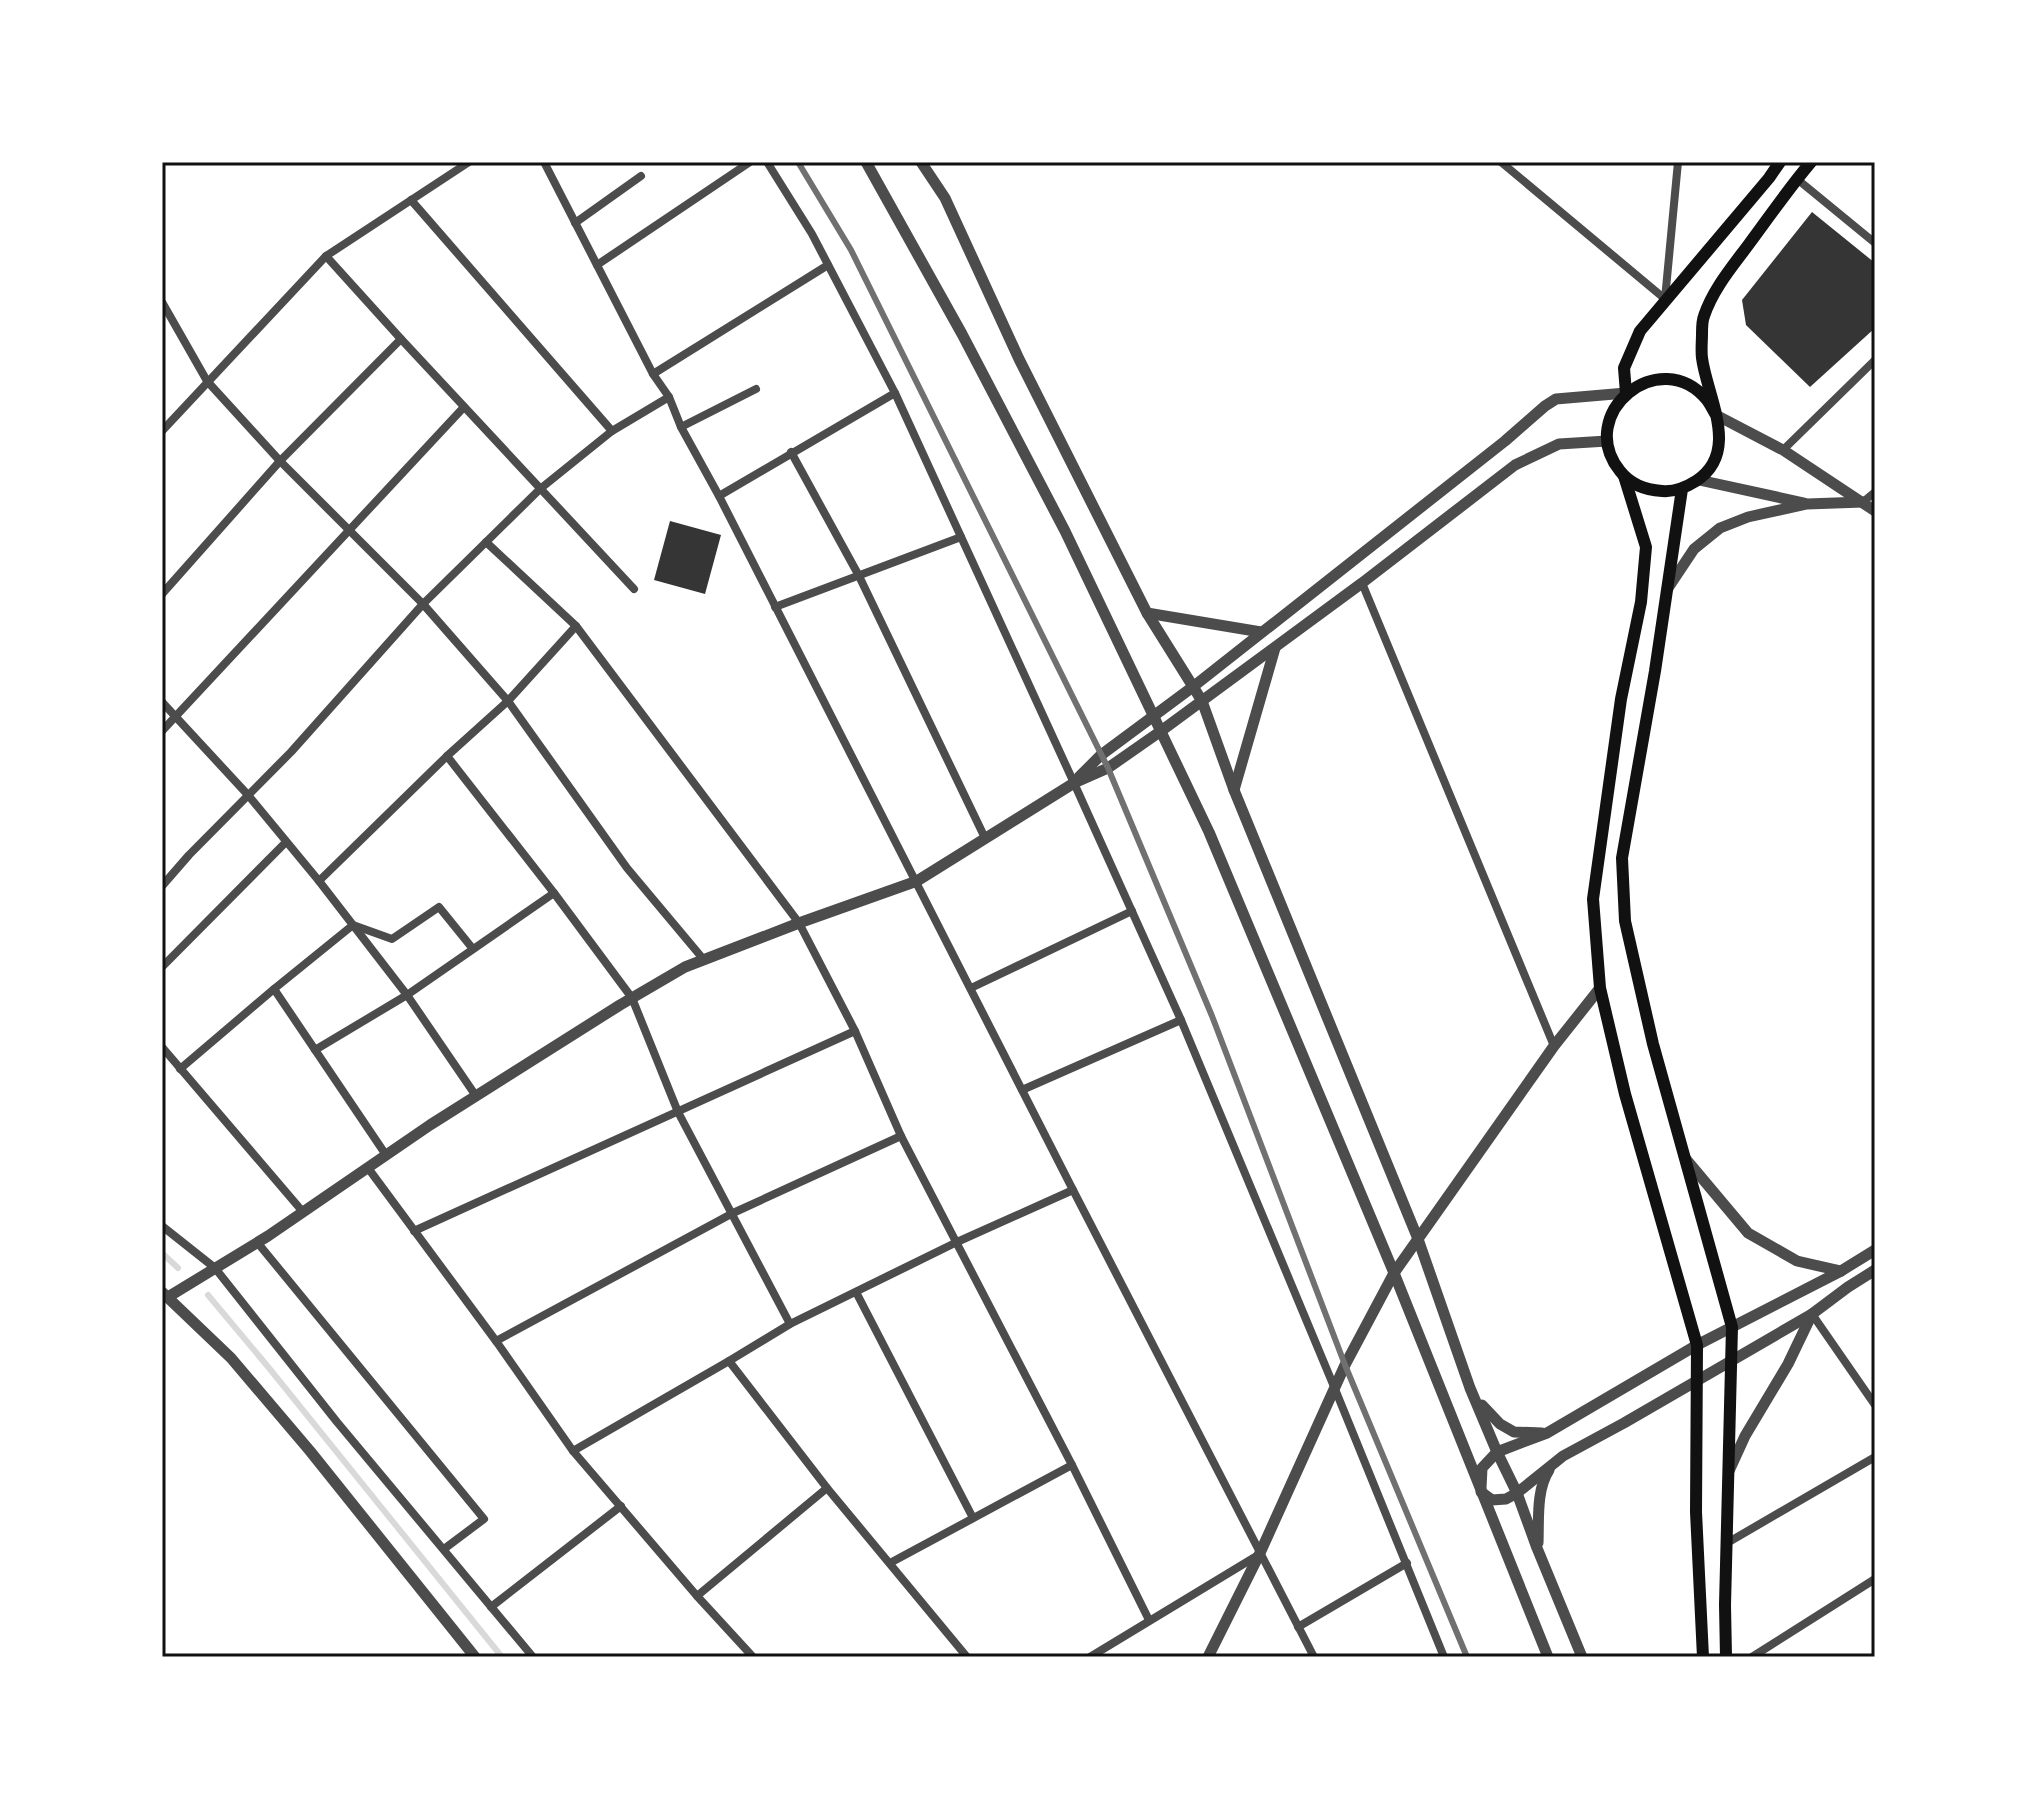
<svg xmlns="http://www.w3.org/2000/svg" width="2037" height="1819" font-family="'Space Grotesk',sans-serif">
<style>
.lines{fill:none;stroke-linecap:round;stroke-linejoin:round}
.stream{stroke:#d9d9d9;stroke-width:6}
.building{fill:#353535}
.minor{stroke:#4c4c4c;stroke-width:8}
.tertiary{stroke:#4c4c4c;stroke-width:11}
.secondary{stroke:#111;stroke-width:12}
.rail{stroke:#707070;stroke-width:6}
.neatline{fill:none;stroke:#111;stroke-width:3}
</style>
<rect width="100%" height="100%" fill="#fff"/>
<g class="lines">
<!-- stream -->
<g class="stream">
<path d="M162 1253 178 1268"/>
<path d="M208 1295 269 1368 502 1657"/>
</g>
</g>
<!-- building -->
<g class="building">
<path d="M1812 212 1875 263V328L1810 387 1746 325 1742 300Z"/>
<path d="M670 521 721 535 705 594 654 580Z"/>
</g>
<g class="lines">
<!-- minor -->
<g class="minor">
<path d="M544 162 653 374 669 397 681 427 719 496 1073 1190 1314 1657"/>
<path d="M767 162 812 234 895 393 1074 783 1181 1020 1335 1389 1444 1657"/>
<path d="M1501 162 1665 299"/>
<path d="M1797 179 1875 243"/>
<path d="M411 200 612 431"/>
<path d="M575 223 641 176"/>
<path d="M326 256 401 339 634 589"/>
<path d="M597 265 750 162"/>
<path d="M1665 299 1678 162"/>
<path d="M162 302 207 381 280 461 423 604 508 701 627 868 704 960"/>
<path d="M653 374 828 265"/>
<path d="M681 427 756 389"/>
<path d="M162 431 326 256 469 162"/>
<path d="M1783 450 1875 360"/>
<path d="M791 452 859 576 985 838"/>
<path d="M719 496 895 393"/>
<path d="M1863 502 1875 492"/>
<path d="M486 542 576 626 799 923 855 1031 901 1136 1072 1465 1149 1620"/>
<path d="M1362 583 1554 1046"/>
<path d="M162 594 280 461 401 339"/>
<path d="M775 607 961 537"/>
<path d="M162 702 248 795 319 881 407 995 476 1096"/>
<path d="M162 731 464 407"/>
<path d="M447 756 554 893 632 998 678 1112 790 1324"/>
<path d="M319 881 447 756 508 701 576 626"/>
<path d="M162 886 189 855 291 752 423 604 540 489 612 431 669 397"/>
<path d="M162 967 286 842"/>
<path d="M971 988 1132 911"/>
<path d="M274 989 386 1155"/>
<path d="M162 1047 303 1212"/>
<path d="M315 1050 407 995 554 893"/>
<path d="M180 1069 274 989 353 925 392 939 439 907 473 949"/>
<path d="M1022 1090 1181 1020"/>
<path d="M368 1168 496 1341 573 1451 697 1596 753 1657"/>
<path d="M162 1226 215 1268 337 1422 533 1657"/>
<path d="M414 1231 855 1031"/>
<path d="M257 1242 484 1519 444 1549"/>
<path d="M856 1292 973 1518"/>
<path d="M1812 1314 1875 1405"/>
<path d="M496 1341 733 1213 901 1136"/>
<path d="M729 1361 827 1488 967 1657"/>
<path d="M573 1451 729 1361 790 1324 957 1242 1073 1190"/>
<path d="M1727 1543 1875 1457"/>
<path d="M890 1563 1072 1465"/>
<path d="M697 1596 827 1488"/>
<path d="M491 1607 621 1506"/>
<path d="M1298 1627 1407 1563"/>
<path d="M1090 1657 1260 1554"/>
<path d="M1752 1657 1875 1579"/>
</g>
<!-- tertiary -->
<g class="tertiary">
<path d="M866 162 962 334 1065 531 1209 832 1394 1273 1548 1657"/>
<path d="M921 162 945 198 1019 359 1147 613 1202 701 1234 790 1418 1239 1470 1388 1497 1452 1517 1493 1537 1548 1582 1657"/>
<path d="M1716 415 1783 450 1875 511"/>
<path d="M1699 480 1804 503"/>
<path d="M1668 588 1694 549 1720 528 1748 517 1807 504 1863 502"/>
<path d="M1147 613 1261 632"/>
<path d="M1079 777 1101 755 1194 686 1505 441 1545 406 1556 399 1626 393"/>
<path d="M1234 790 1275 648"/>
<path d="M1685 1158 1748 1233 1797 1261 1841 1271"/>
<path d="M162 1292 231 1358 310 1451 475 1657"/>
<path d="M168 1297 268 1236 430 1125 620 1005 685 967 799 923 917 881 1074 783 1108 768 1161 731 1362 583 1515 465 1559 444 1607 441"/>
<path d="M1482 1405 1500 1424 1514 1432 1542 1433"/>
<path d="M1729 1471 1745 1436 1788 1364 1812 1314"/>
<path d="M1481 1488 1482 1468 1497 1452 1547 1433 1697 1345 1841 1271 1875 1250"/>
<path d="M1481 1492 1492 1500 1506 1499 1517 1493 1563 1456 1624 1423 1812 1314 1848 1287 1875 1270"/>
<path d="M1538 1543C1539 1520 1536 1490 1549 1470"/>
<path d="M1208 1657 1260 1553 1345 1365 1394 1273 1554 1046 1600 988"/>
</g>
<!-- secondary -->
<g class="secondary">
<path d="M1626 393 1624 368 1640 331 1769 178 1780 162"/>
<path d="M1716 415C1713 410 1710 404 1707 400 1660 343 1574 414 1620 471 1630 484 1645 490 1662 491 1674 492 1685 488 1696 481 1741 452 1707 397 1702 358 1701 350 1702 341 1702 334 1702 328 1702 321 1704 316 1713 289 1732 267 1749 244 1769 217 1789 188 1811 162"/>
<path d="M1624 476 1646 547 1641 602 1621 699 1593 899 1600 988 1625 1094 1697 1345 1696 1512 1703 1657"/>
<path d="M1682 489 1655 671 1622 858 1625 921 1653 1044 1732 1327 1725 1605 1726 1657"/>
</g>
<!-- rail -->
<path class="rail" d="M798 162 851 250 1108 768 1212 1016 1345 1365 1467 1657"/>
</g>
<!-- border -->
<rect width="2037" height="1819" fill="none" stroke="#ffffff" stroke-width="328"/>
<rect x="164" y="164" width="1709" height="1491" class="neatline"/>
</svg>
